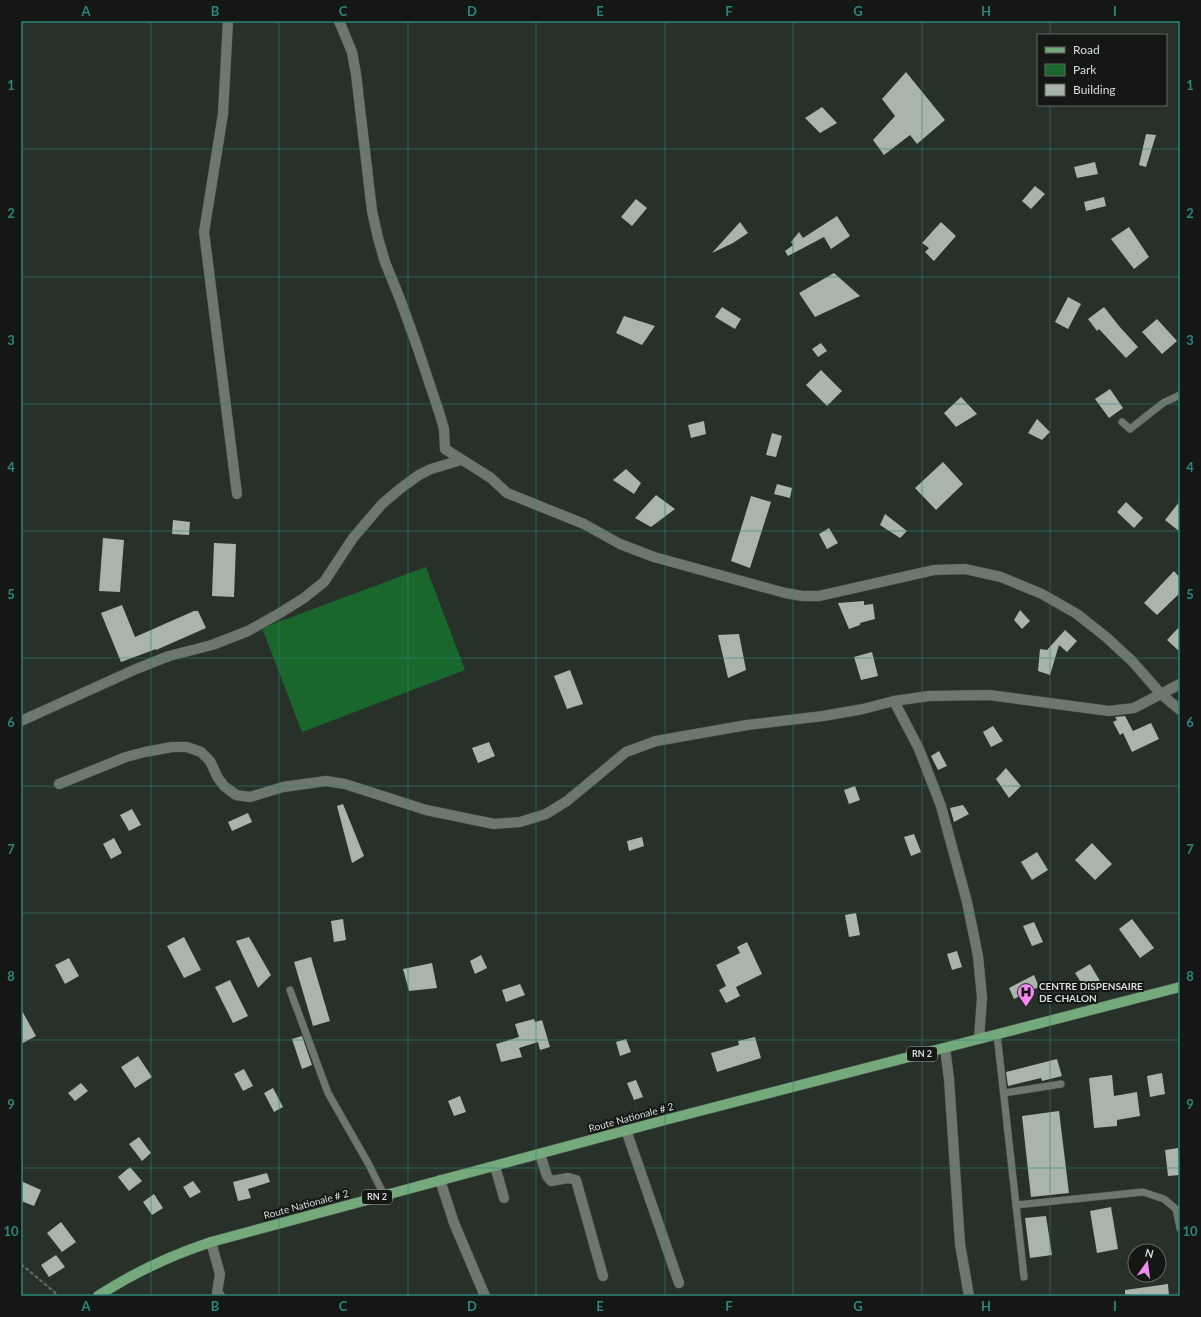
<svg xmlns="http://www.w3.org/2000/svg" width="1201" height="1317" font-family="Lato,sans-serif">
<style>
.green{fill:#1a672d}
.building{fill:#a9b4aa}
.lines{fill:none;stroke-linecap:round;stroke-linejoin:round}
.service-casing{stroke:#454c46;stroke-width:8}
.minor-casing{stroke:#454c46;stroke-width:11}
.primary-casing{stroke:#454c46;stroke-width:11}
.path{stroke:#666e67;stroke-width:2;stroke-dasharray:4 2;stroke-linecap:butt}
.service{stroke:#6d776e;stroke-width:7}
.minor{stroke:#6d776e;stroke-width:10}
.primary{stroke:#74a97b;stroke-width:10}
.grid{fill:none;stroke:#2d867e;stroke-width:1;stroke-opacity:0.55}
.labels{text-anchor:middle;stroke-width:4;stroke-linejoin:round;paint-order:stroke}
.shield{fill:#141714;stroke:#9ea39f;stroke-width:1}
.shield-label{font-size:9px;font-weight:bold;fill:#d9dfda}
.poi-label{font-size:10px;font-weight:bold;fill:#d9dfda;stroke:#141714;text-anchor:start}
.street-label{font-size:10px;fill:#d9dfda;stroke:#141714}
.neatline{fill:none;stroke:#2d867e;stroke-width:1.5}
.grid-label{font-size:13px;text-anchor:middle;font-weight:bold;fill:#2d867e}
</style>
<rect width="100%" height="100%" fill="#283129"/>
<!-- green -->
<path class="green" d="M426 567 465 670 302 732 262 628Z"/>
<!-- building -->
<g class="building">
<path d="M906 72 945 120 917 144 910 135 884 155 873 140 895 116 882 99Z"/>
<path d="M822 107 837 123 820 133 805 118Z"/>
<path d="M1146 134 1156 135 1146 167 1139 165Z"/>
<path d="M1095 162 1098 174 1077 178 1074 167Z"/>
<path d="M1035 186 1045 194 1031 209 1022 201Z"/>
<path d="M1104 197 1106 206 1086 211 1084 202Z"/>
<path d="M636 199 647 208 632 226 621 217Z"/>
<path d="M837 216 850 236 831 249 824 237 788 256 785 251 793 245 791 242 799 232 803 238Z"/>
<path d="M740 222 748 233 733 243 712 253Z"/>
<path d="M941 222 956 236 934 261 925 252 929 248 922 243Z"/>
<path d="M1129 227 1149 257 1134 269 1111 239Z"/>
<path d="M834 273 860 296 815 317 799 293Z"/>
<path d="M1068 297 1081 304 1068 329 1055 322Z"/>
<path d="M722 307 741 319 735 329 715 317Z"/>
<path d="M1104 307 1119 326 1138 347 1126 358 1099 329 1097 331 1088 319Z"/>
<path d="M624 316 655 326 642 345 616 333Z"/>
<path d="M1157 319 1177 341 1162 354 1142 332Z"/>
<path d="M821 343 827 351 818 357 812 349Z"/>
<path d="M821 370 842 391 827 406 806 385Z"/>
<path d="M1110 389 1123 408 1109 418 1095 399Z"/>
<path d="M961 397 977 414 956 427 944 413Z"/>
<path d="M1037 419 1050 432 1042 440 1028 433Z"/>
<path d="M704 421 706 434 691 438 688 425Z"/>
<path d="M772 433 782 436 776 457 766 455Z"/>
<path d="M943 462 963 484 936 510 915 488Z"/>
<path d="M626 469 641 483 634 494 613 480Z"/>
<path d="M777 484 792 488 790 498 774 494Z"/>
<path d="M656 495 675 509 651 527 635 518Z"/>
<path d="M751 496 771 502 750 568 731 561Z"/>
<path d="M1180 501V532L1165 520Z"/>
<path d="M1126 502 1143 518 1134 528 1117 512Z"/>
<path d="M885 514 907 531 900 538 880 525Z"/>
<path d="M173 520 190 522 189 535 172 534Z"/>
<path d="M829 528 838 543 827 549 819 534Z"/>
<path d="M103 538 124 540 120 592 99 591Z"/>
<path d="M214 543 236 544 234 597 212 596Z"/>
<path d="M1174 571 1180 578V593L1157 615 1144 603Z"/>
<path d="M864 601V605L873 604 875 619 860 623V625L849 629 838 603Z"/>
<path d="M122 605 135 637 194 611H198L206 628 156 650V649L121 662 101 613Z"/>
<path d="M1020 610 1030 621 1022 629 1014 620Z"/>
<path d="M1180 626V652L1167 640Z"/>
<path d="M1065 630 1077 641 1067 652 1059 645 1050 675 1038 671 1040 649 1047 650Z"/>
<path d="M739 634 746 670 728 678 718 635Z"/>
<path d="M872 652 878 676 861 680 854 657Z"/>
<path d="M570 670 583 704 567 709 554 676Z"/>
<path d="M1125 716 1133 731 1151 723 1159 739 1132 752 1123 733 1120 735 1113 722 1117 720 1115 717Z"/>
<path d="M993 726 1003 741 991 747 983 732Z"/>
<path d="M489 742 495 756 478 763 472 748Z"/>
<path d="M939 751 947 766 938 770 931 756Z"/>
<path d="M1006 768 1021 786 1009 798 996 779Z"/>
<path d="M855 786 860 800 849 804 844 790Z"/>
<path d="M343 804 364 856 352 863 337 806Z"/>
<path d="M963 805 969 814 954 822 950 808Z"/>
<path d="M132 809 141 825 129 831 120 815Z"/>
<path d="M248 813 252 822 232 831 228 822Z"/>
<path d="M914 834 921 852 911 856 904 837Z"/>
<path d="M642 837 644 846 629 851 627 841Z"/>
<path d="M114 838 122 853 111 859 103 844Z"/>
<path d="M1092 843 1112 864 1095 880 1075 860Z"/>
<path d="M1037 852 1048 870 1032 880 1021 862Z"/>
<path d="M856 913 860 935 849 937 845 915Z"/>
<path d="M343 919 346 940 334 942 331 921Z"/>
<path d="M1132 919 1154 948 1140 958 1119 929Z"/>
<path d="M1034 922 1043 942 1032 946 1023 926Z"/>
<path d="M184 937 201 970 184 978 167 946Z"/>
<path d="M249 937 271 975 258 988 236 941Z"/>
<path d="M747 942 762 974 736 987 740 996 726 1003 719 990 726 986 716 965 740 953 737 947Z"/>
<path d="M957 951 962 967 952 970 947 954Z"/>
<path d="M481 955 487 968 475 974 470 961Z"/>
<path d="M311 957 330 1021 313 1026 294 962Z"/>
<path d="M69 958 79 976 65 984 55 965Z"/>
<path d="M432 963 437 988 409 991 403 969Z"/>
<path d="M1090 964 1100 981 1086 990 1075 973Z"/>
<path d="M1034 975 1039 987 1014 999 1009 988Z"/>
<path d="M230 980 248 1016 233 1023 215 987Z"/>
<path d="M520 984 525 995 506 1002 502 990Z"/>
<path d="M21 1009 36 1036 21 1044Z"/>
<path d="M534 1019 535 1022 542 1020 550 1047 540 1050 538 1042 519 1048 522 1057 501 1062 496 1044 519 1037 515 1024Z"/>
<path d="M302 1036 312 1065 302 1069 292 1039Z"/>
<path d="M755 1037 761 1058 717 1072 711 1053 739 1045 738 1041Z"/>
<path d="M626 1039 631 1052 620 1056 616 1042Z"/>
<path d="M138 1056 152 1077 135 1088 121 1067Z"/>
<path d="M1057 1059 1062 1076 1042 1081 1041 1078 1008 1086 1006 1072Z"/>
<path d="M244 1069 253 1086 243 1091 234 1074Z"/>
<path d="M1162 1073 1165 1094 1150 1097 1147 1076Z"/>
<path d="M1112 1075 1114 1096 1137 1092 1140 1116 1117 1120V1126L1094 1128 1089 1078Z"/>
<path d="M636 1080 643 1097 634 1100 627 1083Z"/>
<path d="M81 1083 88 1091 75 1101 68 1093Z"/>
<path d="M273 1088 283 1107 274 1112 264 1093Z"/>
<path d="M460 1096 466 1112 454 1116 448 1101Z"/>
<path d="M1059 1111 1069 1193 1031 1197 1022 1116Z"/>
<path d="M139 1137 151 1153 142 1161 129 1144Z"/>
<path d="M1178 1148 1180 1175 1168 1176 1165 1150Z"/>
<path d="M130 1167 142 1181 129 1191 118 1177Z"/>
<path d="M267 1173 270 1182 248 1189 251 1198 238 1201 233 1182Z"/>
<path d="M21 1181 41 1190 34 1206 21 1201Z"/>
<path d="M193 1181 201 1192 190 1198 183 1187Z"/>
<path d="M154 1194 163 1208 152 1215 143 1202Z"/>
<path d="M1111 1207 1118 1249 1097 1253 1090 1211Z"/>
<path d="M1046 1216 1052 1255 1030 1258 1025 1218Z"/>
<path d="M61 1222 76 1242 62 1252 47 1233Z"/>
<path d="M56 1255 65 1267 49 1277 41 1265Z"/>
<path d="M1168 1284 1169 1296H1125V1290Z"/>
</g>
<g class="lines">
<!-- service casing -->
<g class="service-casing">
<g id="service">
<path d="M1122 422 1130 429 1163 403 1180 395"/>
<path d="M290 990 328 1093 368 1163 384 1195"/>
<path d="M997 1034 1024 1277"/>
<path d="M1004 1093 1061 1084"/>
<path d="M1016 1205 1143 1192 1164 1199 1176 1209 1180 1228"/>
</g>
</g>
<!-- minor casing -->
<g class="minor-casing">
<g id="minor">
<path d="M228 21 223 114 204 232 237 494"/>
<path d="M339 21 352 52 356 74 372 211 378 238 385 262 400 299 418 349 440 415 444 429 445 449 491 478 507 493 584 524 620 544 654 557 785 593 803 596H819L934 570 965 569 1001 577 1042 594 1077 614 1106 637 1132 661 1161 694 1180 710"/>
<path d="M894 701 919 749 941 806 967 902 978 956 982 998 979 1039"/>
<path d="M21 721 136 669 169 656 212 645 248 631 280 613 304 598 324 582 353 538 382 504 401 488 419 475 431 469 461 460"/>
<path d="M59 784 126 757 145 752 172 747H187L201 752 210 761 218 778 224 786 236 795 250 797 283 787 326 781 345 784 426 810 494 824 520 822 546 814 567 801 626 752 656 741 747 725 823 716 863 709 894 701 929 696 989 695 1109 711 1134 708 1180 684"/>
<path d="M945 1048 949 1079 960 1244 969 1296"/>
<path d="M626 1130 679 1283"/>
<path d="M540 1154 547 1176 551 1181 568 1178 576 1180 603 1276"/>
<path d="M495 1166 504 1198"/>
<path d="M440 1180 454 1223 485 1296"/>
<path d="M211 1242 220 1274 217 1293 220 1296"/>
</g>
</g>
<!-- primary casing -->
<g class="primary-casing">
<path id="primary" d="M98 1296C133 1273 172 1255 211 1242L665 1120 1180 987"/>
</g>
<!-- path -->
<path class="path" d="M21 1264 59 1296"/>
<!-- service -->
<use href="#service" class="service"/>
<!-- minor -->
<use href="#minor" class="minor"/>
<!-- primary -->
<use href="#primary" class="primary"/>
</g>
<!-- grid -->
<path class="grid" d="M151 21V1296M279 21V1296M408 21V1296M536 21V1296M665 21V1296M793 21V1296M922 21V1296M1050 21V35M1050 105V1296M21 149H1180M21 277H1180M21 404H1180M21 531H1180M21 658H1180M21 786H1180M21 913H1180M21 1040H1180M21 1168H1180"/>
<!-- icons -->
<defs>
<g id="hospital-pin" transform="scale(0.9)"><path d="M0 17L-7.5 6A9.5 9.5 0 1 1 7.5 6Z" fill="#f38af1" stroke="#141714"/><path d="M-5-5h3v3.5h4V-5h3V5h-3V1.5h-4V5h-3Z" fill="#111"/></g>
</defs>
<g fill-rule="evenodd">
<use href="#hospital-pin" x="1026" y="992"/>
</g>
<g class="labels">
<!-- shield labels -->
<g class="shield">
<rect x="907" y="1047" width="30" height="14" rx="3"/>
<rect x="362" y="1190" width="30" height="14" rx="3"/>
</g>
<g class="shield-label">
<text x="922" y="1057">RN 2</text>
<text x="377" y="1200">RN 2</text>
</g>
<!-- poi labels -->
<g class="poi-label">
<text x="1039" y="990">CENTRE DISPENSAIRE<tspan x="1039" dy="12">DE CHALON</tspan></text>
</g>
<!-- street labels -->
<g class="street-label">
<text transform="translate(631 1117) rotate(-15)" y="4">Route Nationale # 2</text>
<text transform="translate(306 1204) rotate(-15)" y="4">Route Nationale # 2</text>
</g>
</g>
<!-- border -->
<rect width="1201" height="1317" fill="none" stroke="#141714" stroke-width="44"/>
<!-- legend -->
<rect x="1037" y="34" width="130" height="72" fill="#141714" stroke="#636763"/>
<rect x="1045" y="47" width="20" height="6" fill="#74a97b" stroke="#636763"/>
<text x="1073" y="54" font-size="12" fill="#d9dfda">Road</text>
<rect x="1045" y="64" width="20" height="12" fill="#1a672d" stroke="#636763"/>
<text x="1073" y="74" font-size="12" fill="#d9dfda">Park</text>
<rect x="1045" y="84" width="20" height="12" fill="#a9b4aa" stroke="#636763"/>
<text x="1073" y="94" font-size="12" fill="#d9dfda">Building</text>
<!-- north arrow -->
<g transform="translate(1147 1263) rotate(14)"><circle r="19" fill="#141714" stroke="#636763"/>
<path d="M0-3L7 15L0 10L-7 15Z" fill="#f38af1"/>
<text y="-6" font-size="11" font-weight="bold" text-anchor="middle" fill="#d9dfda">N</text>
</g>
<rect x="22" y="22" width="1157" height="1273" class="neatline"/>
<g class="grid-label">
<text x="86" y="16">A</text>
<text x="215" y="16">B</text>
<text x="343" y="16">C</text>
<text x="472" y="16">D</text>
<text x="600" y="16">E</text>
<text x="729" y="16">F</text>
<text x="858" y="16">G</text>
<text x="986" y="16">H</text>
<text x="1115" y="16">I</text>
<text x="11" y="90">1</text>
<text x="1190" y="90">1</text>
<text x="11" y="218">2</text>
<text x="1190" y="218">2</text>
<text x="11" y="345">3</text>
<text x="1190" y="345">3</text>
<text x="11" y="472">4</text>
<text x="1190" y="472">4</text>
<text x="11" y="599">5</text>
<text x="1190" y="599">5</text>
<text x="11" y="727">6</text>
<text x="1190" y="727">6</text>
<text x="11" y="854">7</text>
<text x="1190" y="854">7</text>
<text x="11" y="981">8</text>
<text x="1190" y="981">8</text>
<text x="11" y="1109">9</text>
<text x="1190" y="1109">9</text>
<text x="11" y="1236">10</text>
<text x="1190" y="1236">10</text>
<text x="86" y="1311">A</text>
<text x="215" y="1311">B</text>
<text x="343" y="1311">C</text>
<text x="472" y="1311">D</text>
<text x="600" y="1311">E</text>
<text x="729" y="1311">F</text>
<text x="858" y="1311">G</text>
<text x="986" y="1311">H</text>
<text x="1115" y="1311">I</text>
</g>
</svg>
